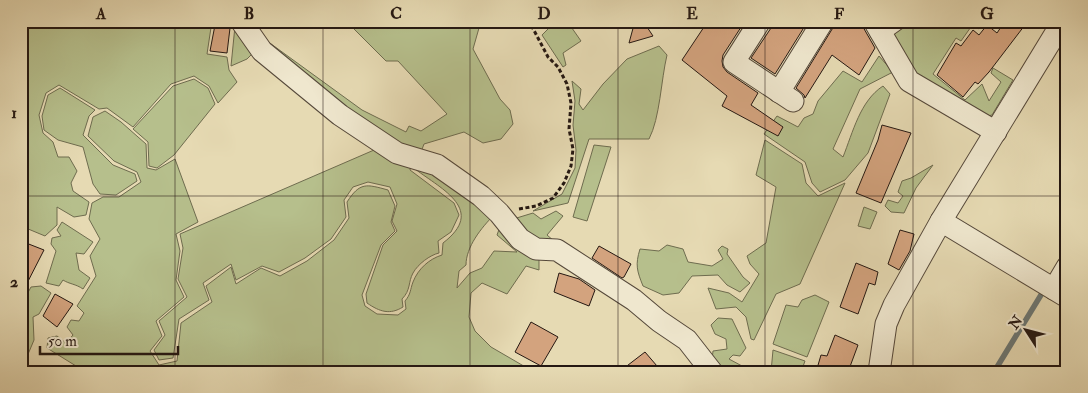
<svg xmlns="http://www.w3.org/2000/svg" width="1088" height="393" font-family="'IM FELL Double Pica',serif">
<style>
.green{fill:#b6bf8c;stroke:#6e6c4f}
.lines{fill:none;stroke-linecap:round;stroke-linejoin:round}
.stream{stroke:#6c7875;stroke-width:5.5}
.building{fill:#d3a37e;stroke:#251812}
.minor-casing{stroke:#55483a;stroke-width:23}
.path{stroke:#251812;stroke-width:3;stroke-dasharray:4 2.5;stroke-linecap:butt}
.minor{stroke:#efe7ce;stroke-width:21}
.grid{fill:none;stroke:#251812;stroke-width:1;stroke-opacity:0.55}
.neatline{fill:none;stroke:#251812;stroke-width:2}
.grid-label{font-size:16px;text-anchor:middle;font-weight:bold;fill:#251812}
</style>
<rect width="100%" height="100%" fill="#e6dab3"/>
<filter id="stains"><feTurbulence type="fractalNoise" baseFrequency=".004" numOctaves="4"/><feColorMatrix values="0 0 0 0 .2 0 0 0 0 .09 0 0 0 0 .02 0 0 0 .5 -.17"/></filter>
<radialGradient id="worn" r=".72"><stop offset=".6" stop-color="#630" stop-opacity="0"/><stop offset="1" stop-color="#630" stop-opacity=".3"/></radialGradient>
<!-- green -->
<g class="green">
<path d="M21 21H212L207 54 227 57 229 70 237 82 218 103 209 86 194 76 171 84 133 127 107 108 99 109 59 85 46 93 39 115 43 133 53 142 58 157H69L77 171 71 183 73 191 89 202 86 215 74 217 57 207V225L45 236 21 226Z"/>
<path d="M218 21H237L256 50 247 59 231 66 235 26Z"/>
<path d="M346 21H481L473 49 500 99 510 110 513 124 501 139 483 143 464 132 424 144 421 152 399 148 264 48 267 41 362 110 406 132 409 126 421 131 447 114 398 61H386Z"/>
<path d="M556 21H567L581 41 563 53 566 65 563 67 542 35Z"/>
<path d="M885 21H985L979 29 973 24 961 41 956 38 933 74 965 100 982 84 989 101 1001 82 991 73 993 68 1013 80 992 115 984 117 913 77Z"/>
<path d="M659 46 667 55C661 80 660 118 649 139H589L568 203 533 211 562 194 575 168 576 150 573 125 575 101 572 81 581 89 579 104 583 110 603 84 627 59Z"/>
<path d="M879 56 893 72 860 89 833 149 843 157C853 132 860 101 883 86L890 94 868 153 845 180 820 192 812 183 805 162 764 134 777 116 798 127 804 118 813 114 818 101 843 71 862 82Z"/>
<path d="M194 79 208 88 215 104 174 155 157 168 149 166 148 142 133 129 173 86Z"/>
<path d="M60 88 95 110 89 116 83 135 113 165 135 174 137 181 116 195 100 194 93 184 83 147 58 140 44 130 42 116 48 95Z"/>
<path d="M105 111 121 122 146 144 147 168 156 170 175 159 198 222 176 234 180 251 176 280 184 297 156 321 162 336 150 351 159 365 177 361 181 323 212 302 206 286 231 267 236 284 261 268 280 276 307 261 334 240 349 218 347 202C360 182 366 184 388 190L395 206 391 222 395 231 381 245 362 295 365 306 377 314 398 315 406 309 405 301C411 294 410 290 413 282 418 269 429 259 442 255L443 243C486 210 443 190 415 169L416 163 494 215C481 228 466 247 466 265L459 271 457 288 470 273 482 268 494 251 517 252 497 235 501 224 539 255V270L526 266 507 294 482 283 471 293 469 317 475 331 491 347 534 372H77L76 366 47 348 48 338 57 336 66 343 73 335 67 327 71 320 79 321 84 313 77 306 96 276 90 256 100 239 89 219 92 203 103 197H119L141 182 137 172 114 161 88 136 93 117Z"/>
<path d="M765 140 802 164 806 183 818 196 845 183 800 284 776 294 754 340 751 339 746 317 736 307 716 309 708 288 729 293 742 302 759 274 750 264 747 256 766 243 776 187 756 175Z"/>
<path d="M594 145 611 147 587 221 573 217Z"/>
<path d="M381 147 411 163 410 170 454 203 459 215 451 232 438 241 439 253C430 255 418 264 413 273 408 282 411 290 402 299L403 307C390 315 380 312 367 303L366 294 383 245 397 231 392 221 397 204 390 187 368 182 353 187 344 200 346 217 331 239 305 258 279 272 262 266 236 280 231 264 203 283 209 300 179 319 173 358 159 360 154 350 165 335 159 321 187 297 178 279 183 248 180 234Z"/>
<path d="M933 165 916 188 904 213 891 212 885 206 888 200 898 203 903 196 898 192 902 181 911 178Z"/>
<path d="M864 207 877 212 870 229 858 226Z"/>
<path d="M556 211 563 216 547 235 554 241 549 246 510 220 533 213 541 219Z"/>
<path d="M62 222 93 242 84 254 76 253 79 270 90 278 83 289C76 284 69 284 63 280L59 286 46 283 56 251 51 244 52 238 61 236 57 230Z"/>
<path d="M667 245 683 249 688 262 712 266 723 259 718 250 722 246 728 249 727 254 743 277 750 283 740 292 727 285 718 275 692 276 679 293 663 295 643 286C637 271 635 265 640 249L659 251Z"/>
<path d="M41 286 51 293 39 314 33 317 34 340 26 359 24 372H21V308L28 304 25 298 31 287Z"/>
<path d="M815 295 829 302 807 357 773 344 786 305 798 307 802 300Z"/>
<path d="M718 318 732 319 746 348 740 356 733 355 729 359 742 366 738 372H727L712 360 713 351 727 349 726 339 715 334 711 325Z"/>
<path d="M773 350 805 361 801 372H771Z"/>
</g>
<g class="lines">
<!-- stream -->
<path class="stream" d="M994 372 1044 290 1046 289"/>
</g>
<!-- building -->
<g class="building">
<path d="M635 21H643L653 36 629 43Z"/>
<path d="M708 21H745L723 55 722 61 723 67 727 72 758 93 751 105 783 127 778 136 722 106 727 96 682 60Z"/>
<path d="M772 21H808L775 74 751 58 771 28Z"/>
<path d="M862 21 863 27 875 48 859 75 832 55 805 98 804 95 796 88 834 26Z"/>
<path d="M1005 21H1028L989 72 978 84 975 82 963 97 937 75 956 43 961 46 973 30 979 35 987 25 997 33Z"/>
<path d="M215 25 230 28 227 53 210 51Z"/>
<path d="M882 125 911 133 881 203 856 193 878 140Z"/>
<path d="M900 230 914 234 910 251 899 270 888 264Z"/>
<path d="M21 241 44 250 21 295Z"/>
<path d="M599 246 631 264 624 277 622 278 592 258Z"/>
<path d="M856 263 878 272 875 285 869 283 858 314 840 307Z"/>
<path d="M559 273 579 279 595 290 589 306 554 292Z"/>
<path d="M55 294 73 304 57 327 43 316Z"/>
<path d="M531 322 558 337 541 366 515 352Z"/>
<path d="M835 335 858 345 848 372H816L821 355 827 356Z"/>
<path d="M645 352 657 366 649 372H619Z"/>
</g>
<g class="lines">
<!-- minor casing -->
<g class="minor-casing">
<g id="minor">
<path d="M241 21 262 51 340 115 397 153 437 165 481 196 499 213 520 239 536 249 557 250 634 300 659 321 687 340 712 372"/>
<path d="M760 21 734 62 793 101"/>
<path d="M874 21 909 81 996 132"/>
<path d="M880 31 894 21"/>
<path d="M779 92 823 21"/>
<path d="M941 221 1067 297"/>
<path d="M1054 289 1067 267"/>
<path d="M879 372 886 324 894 305 941 221 1063 21"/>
</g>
</g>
<!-- path -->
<path class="path" d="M519 209 536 206 553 198 564 183 571 166 573 149 569 129 571 103 567 84 558 67 548 57 529 21"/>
<!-- minor -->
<use href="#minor" class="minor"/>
</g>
<!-- grid -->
<path class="grid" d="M175 21V372M323 21V372M470 21V372M618 21V372M765 21V372M913 21V372M21 196H1067"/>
<!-- margin -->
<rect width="1088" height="393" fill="none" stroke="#e6dab3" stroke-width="55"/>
<!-- north arrow -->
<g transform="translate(1026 330) rotate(306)" stroke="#efe7ce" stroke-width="4" paint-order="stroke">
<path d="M0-4L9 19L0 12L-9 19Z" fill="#251812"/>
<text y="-8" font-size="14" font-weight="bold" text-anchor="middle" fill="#251812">N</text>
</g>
<!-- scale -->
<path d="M40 346v8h138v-8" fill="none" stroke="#251812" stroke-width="2.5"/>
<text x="48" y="346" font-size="15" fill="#251812" stroke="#efe7ce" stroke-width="4" paint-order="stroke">50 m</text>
<rect x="28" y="28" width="1032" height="338" class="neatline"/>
<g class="grid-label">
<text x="101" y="19">A</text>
<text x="249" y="19">B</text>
<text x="396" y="19">C</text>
<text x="544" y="19">D</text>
<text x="692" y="19">E</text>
<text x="839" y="19">F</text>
<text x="987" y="19">G</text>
<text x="14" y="118">1</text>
<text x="14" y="287">2</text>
</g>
<rect width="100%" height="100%" filter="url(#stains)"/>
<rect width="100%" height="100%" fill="url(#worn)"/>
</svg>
